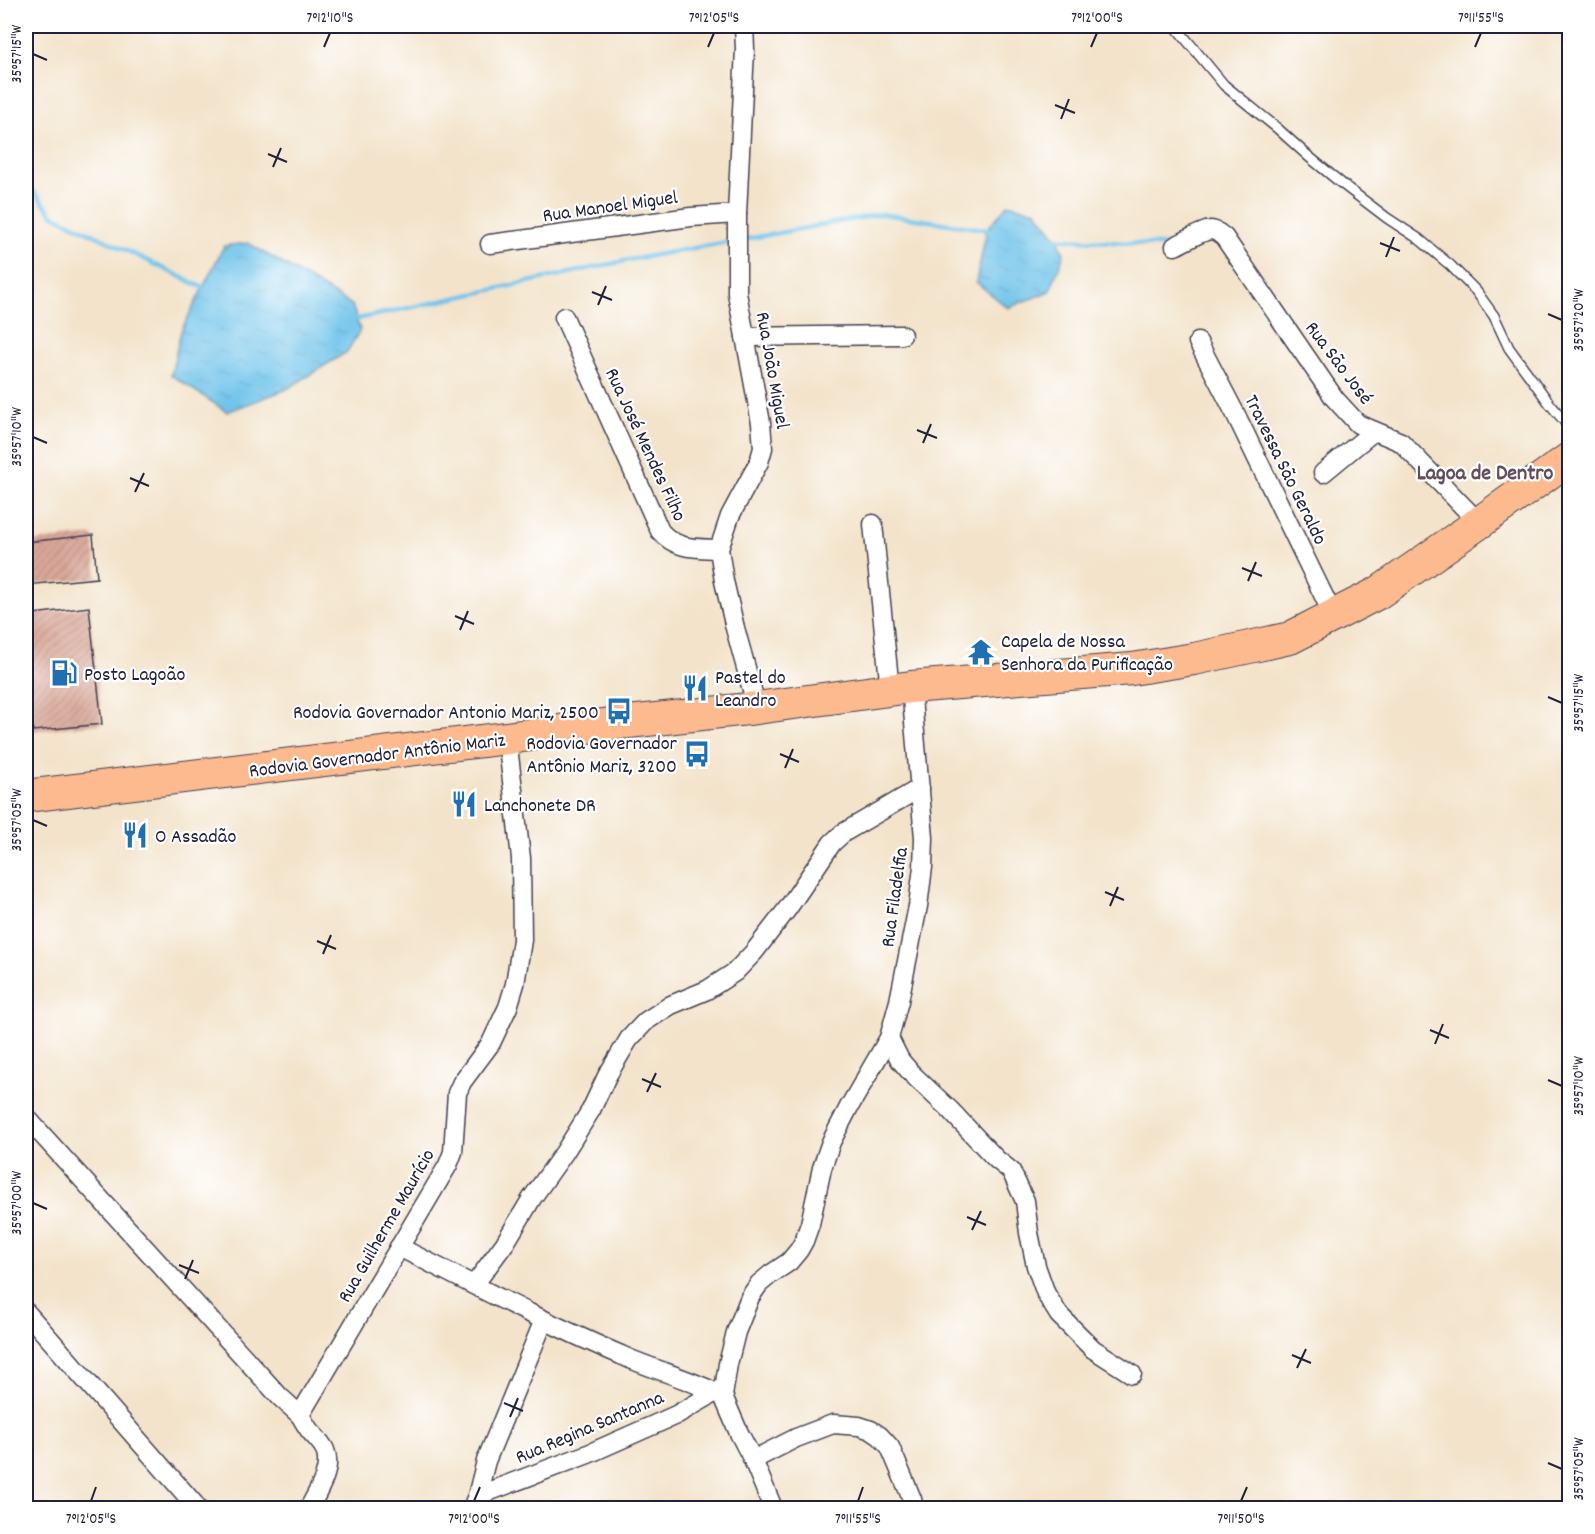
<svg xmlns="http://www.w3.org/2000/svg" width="1595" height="1534" font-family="Dekko,sans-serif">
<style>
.water{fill:url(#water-ripples);stroke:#487292;stroke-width:1.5}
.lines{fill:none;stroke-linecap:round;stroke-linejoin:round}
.stream{stroke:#6ec3ea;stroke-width:4.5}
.building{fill:url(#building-hatch)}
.service-casing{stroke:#413f50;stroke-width:12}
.minor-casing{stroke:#413f50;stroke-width:21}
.trunk-casing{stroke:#413f50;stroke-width:34}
.service{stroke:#fff;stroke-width:9}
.minor{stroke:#fff;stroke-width:18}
.trunk{stroke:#fcba8e;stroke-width:32}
.ticks{fill:none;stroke:#22223b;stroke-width:2}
.labels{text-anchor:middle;stroke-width:4.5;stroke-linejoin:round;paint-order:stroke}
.street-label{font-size:20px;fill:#22223b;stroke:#fff}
.poi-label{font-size:20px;fill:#22223b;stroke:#fff;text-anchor:start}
.quarter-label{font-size:22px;font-weight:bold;fill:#62515c;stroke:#fff}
.neatline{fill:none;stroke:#22223b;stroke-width:2}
.ticks-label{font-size:15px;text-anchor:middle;fill:#22223b}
</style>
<defs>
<pattern id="water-ripples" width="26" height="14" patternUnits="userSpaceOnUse" patternTransform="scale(1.5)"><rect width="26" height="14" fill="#6ec3ea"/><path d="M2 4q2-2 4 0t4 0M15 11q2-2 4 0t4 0" fill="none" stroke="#5fa7ca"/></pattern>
<pattern id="building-hatch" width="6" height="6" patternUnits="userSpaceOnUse" patternTransform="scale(1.5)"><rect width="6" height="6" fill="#d9a798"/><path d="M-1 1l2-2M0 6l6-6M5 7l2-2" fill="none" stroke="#ba8f84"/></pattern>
</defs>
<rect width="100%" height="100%" fill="#fff"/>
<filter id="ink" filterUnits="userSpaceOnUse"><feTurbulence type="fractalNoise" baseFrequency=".0167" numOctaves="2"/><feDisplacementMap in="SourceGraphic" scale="12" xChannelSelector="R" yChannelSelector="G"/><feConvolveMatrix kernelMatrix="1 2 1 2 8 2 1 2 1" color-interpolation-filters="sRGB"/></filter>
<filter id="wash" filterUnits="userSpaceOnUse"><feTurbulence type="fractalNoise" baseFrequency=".008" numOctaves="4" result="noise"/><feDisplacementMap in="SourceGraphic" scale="24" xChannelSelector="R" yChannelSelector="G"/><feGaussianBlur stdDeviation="1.35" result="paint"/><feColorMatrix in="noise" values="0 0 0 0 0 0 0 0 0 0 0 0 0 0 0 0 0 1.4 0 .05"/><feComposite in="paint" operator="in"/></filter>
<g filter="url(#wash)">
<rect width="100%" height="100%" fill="#f3e3ca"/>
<!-- water -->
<g class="water">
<path d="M1008 204 1036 211 1058 239 1064 254 1050 291 1008 308 976 282 987 229Z"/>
<path d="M248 243 352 305 360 330 347 352 287 389 227 412 171 375 181 331 224 246Z"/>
</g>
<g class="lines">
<!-- stream -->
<g class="stream">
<path d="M26 182 53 215 208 290"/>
<path d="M1052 238 1172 246"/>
<path d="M741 240 882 214 990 230"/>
<path d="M353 320 634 259 733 241"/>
</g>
</g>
<g id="blocks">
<!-- building -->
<g class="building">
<path d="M93 535 97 578 26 585V542Z"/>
<path d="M89 607 102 724 33 731 26 661V615Z"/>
</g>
</g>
</g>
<g filter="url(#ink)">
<use href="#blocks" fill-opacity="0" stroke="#413f50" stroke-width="1.5"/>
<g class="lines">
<!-- service casing -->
<g class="service-casing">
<path id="service" d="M1175 26 1224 85 1277 128 1308 156 1341 183 1387 218 1419 239 1450 265 1476 291 1494 316 1509 348 1550 404 1570 428"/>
</g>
<!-- minor casing -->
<g class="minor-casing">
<g id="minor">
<path d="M744 26 745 49 737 214V293L761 423 763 448 759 462 730 516 719 549 724 581 735 628 757 708"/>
<path d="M490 244 691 217 737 214"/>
<path d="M1175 246C1184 242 1201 231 1211 230 1216 230 1220 234 1224 237L1335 399 1358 424 1401 442 1479 523"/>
<path d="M564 317 660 531C676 550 696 548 719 549"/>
<path d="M745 337 902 335"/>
<path d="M1198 342 1235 413 1334 617"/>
<path d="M1323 473 1374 431"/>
<path d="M873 524 890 690"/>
<path d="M889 1038 900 1060 912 1074 950 1110 996 1159 1011 1171 1025 1201 1029 1233 1036 1266 1046 1294 1059 1315 1093 1349 1132 1374"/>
<path d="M26 1117 280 1397 300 1415"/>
<path d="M399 1247C472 1284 545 1323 621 1355 654 1370 690 1379 723 1396"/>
<path d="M474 1285 505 1243 532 1198 564 1153 591 1110 607 1076 629 1039 646 1021 671 1005 707 990 735 972 754 952 788 908 832 843 843 833 920 788"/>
<path d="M26 1312 195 1505"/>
<path d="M753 1460 796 1438 833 1424 859 1426 871 1430 880 1436 890 1447 912 1499 914 1508"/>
<path d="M477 1496 588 1454 676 1415 716 1392"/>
<path d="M309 1508C317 1493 333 1469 325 1450 322 1443 315 1437 310 1431 306 1426 303 1420 300 1415L448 1165 453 1152 457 1093 462 1082 491 1043 508 1007 515 984 522 940 521 858 507 738"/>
<path d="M472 1508 477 1496 486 1461 544 1320"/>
<path d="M773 1508 753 1460 739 1433 723 1396 728 1364 736 1332 750 1297 759 1284 771 1274 789 1262 799 1250 804 1241 810 1224 822 1168 831 1142 849 1107 889 1038 899 1001 918 906 923 867 924 838 911 687"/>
</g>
</g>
<!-- trunk casing -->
<g class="trunk-casing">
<path id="trunk" d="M26 796 507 738 610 724 757 708 911 687 1132 669 1194 659 1254 646 1290 638 1378 593 1479 523 1570 458"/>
</g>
<!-- service -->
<use href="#service" class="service"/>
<!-- minor -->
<use href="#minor" class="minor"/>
<!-- trunk -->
<use href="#trunk" class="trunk"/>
</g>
</g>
<!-- ticks -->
<path class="ticks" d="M324 47 330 33M708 47 714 33M1091 47 1097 33M1475 47 1481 33M33 54 47 60M1055 105 1075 113M1061 119 1069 99M268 154 287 162M273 167 281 148M1380 243 1400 251M1386 257 1394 237M592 292 612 300M598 305 606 286M1548 314 1562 320M917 430 937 438M33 437 47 443M923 443 931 424M130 478 149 486M135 492 144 473M1242 568 1262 576M1248 581 1256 562M455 616 474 624M460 630 468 611M1548 697 1562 703M780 754 799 762M785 768 793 749M33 820 47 826M1105 892 1124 900M1110 906 1118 887M317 941 336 949M323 954 331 935M1430 1030 1449 1038M1435 1044 1443 1024M642 1079 661 1087M1548 1080 1562 1086M647 1092 656 1073M33 1203 47 1209M967 1217 986 1225M972 1230 981 1211M179 1265 199 1273M185 1279 193 1260M1292 1355 1311 1363M1297 1368 1306 1349M504 1403 523 1411M510 1417 518 1398M1548 1463 1562 1469M91 1501 96 1487M474 1501 480 1487M858 1501 863 1487M1241 1501 1247 1487"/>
<!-- icons -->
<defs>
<g id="temple-bare" transform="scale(2.07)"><path d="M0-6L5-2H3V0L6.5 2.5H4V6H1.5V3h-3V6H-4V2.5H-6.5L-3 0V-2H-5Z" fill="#1f6fb2" stroke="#fff" stroke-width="2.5" paint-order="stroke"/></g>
<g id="fuel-bare" transform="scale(2.07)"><path d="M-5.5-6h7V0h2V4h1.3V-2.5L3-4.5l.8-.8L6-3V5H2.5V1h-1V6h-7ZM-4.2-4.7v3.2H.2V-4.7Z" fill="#1f6fb2" stroke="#fff" stroke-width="2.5" paint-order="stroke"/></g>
<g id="restaurant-bare" transform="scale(2.07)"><path d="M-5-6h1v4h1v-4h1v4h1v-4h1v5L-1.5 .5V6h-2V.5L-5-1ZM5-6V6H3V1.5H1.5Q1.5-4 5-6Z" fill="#1f6fb2" stroke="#fff" stroke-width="2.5" paint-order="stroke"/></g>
<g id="bus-bare" transform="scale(2.07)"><path d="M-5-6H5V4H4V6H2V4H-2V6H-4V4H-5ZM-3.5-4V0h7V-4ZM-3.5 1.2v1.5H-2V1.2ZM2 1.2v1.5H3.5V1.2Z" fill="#1f6fb2" stroke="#fff" stroke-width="2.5" paint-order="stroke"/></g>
</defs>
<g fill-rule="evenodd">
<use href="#temple-bare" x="981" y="652"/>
<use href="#fuel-bare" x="64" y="673"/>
<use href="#restaurant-bare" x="695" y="688"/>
<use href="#bus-bare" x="619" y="711"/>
<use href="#bus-bare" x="697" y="754"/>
<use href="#restaurant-bare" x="464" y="804"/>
<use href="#restaurant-bare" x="135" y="835"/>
</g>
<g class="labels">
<!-- street labels -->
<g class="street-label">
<text transform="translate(610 205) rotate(-8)" y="7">Rua Manoel Miguel</text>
<text transform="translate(1340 362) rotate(53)" y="7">Rua São José</text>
<text transform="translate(774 370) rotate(80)" y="7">Rua João Miguel</text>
<text transform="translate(647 444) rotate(65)" y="7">Rua José Mendes Filho</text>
<text transform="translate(1287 469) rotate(64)" y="7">Travessa São Geraldo</text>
<text transform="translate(377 754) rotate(-7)" y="7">Rodovia Governador Antônio Mariz</text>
<text transform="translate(893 897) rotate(-82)" y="7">Rua Filadelfia</text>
<text transform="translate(385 1225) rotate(-60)" y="7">Rua Guilherme Maurício</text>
<text transform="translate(589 1426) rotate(-23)" y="7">Rua Regina Santanna</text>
</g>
<!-- poi labels -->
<g class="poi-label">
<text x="1001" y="647">Capela de Nossa<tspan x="1001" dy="23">Senhora da Purificação</tspan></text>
<text x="84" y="680">Posto Lagoão</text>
<text x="715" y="683">Pastel do<tspan x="715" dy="23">Leandro</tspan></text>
<text x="599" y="718" text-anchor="end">Rodovia Governador Antonio Mariz, 2500</text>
<text x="677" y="749" text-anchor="end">Rodovia Governador<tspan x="677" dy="23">Antônio Mariz, 3200</tspan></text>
<text x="484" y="811">Lanchonete DR</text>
<text x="155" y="842">O Assadão</text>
</g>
<!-- quarter labels -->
<g class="quarter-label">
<text x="1485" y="479">Lagoa de Dentro</text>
</g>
</g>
<!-- margin -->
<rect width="1595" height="1534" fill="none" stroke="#fff" stroke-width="66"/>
<rect x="33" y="33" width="1529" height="1468" class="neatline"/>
<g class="ticks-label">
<text x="330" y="22">7°12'10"S</text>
<text x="714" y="22">7°12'05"S</text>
<text x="1097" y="22">7°12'00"S</text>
<text x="1481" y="22">7°11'55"S</text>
<text transform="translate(16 54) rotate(-90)" y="5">35°57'15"W</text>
<text transform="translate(1578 320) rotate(-90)" y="5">35°57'20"W</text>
<text transform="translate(16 437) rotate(-90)" y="5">35°57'10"W</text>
<text transform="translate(1578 703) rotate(-90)" y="5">35°57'15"W</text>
<text transform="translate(16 820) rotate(-90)" y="5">35°57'05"W</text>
<text transform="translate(1578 1086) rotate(-90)" y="5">35°57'10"W</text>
<text transform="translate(16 1203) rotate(-90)" y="5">35°57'00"W</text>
<text transform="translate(1578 1469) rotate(-90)" y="5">35°57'05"W</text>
<text x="91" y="1523">7°12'05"S</text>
<text x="474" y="1523">7°12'00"S</text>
<text x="858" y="1523">7°11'55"S</text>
<text x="1241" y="1523">7°11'50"S</text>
</g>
</svg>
